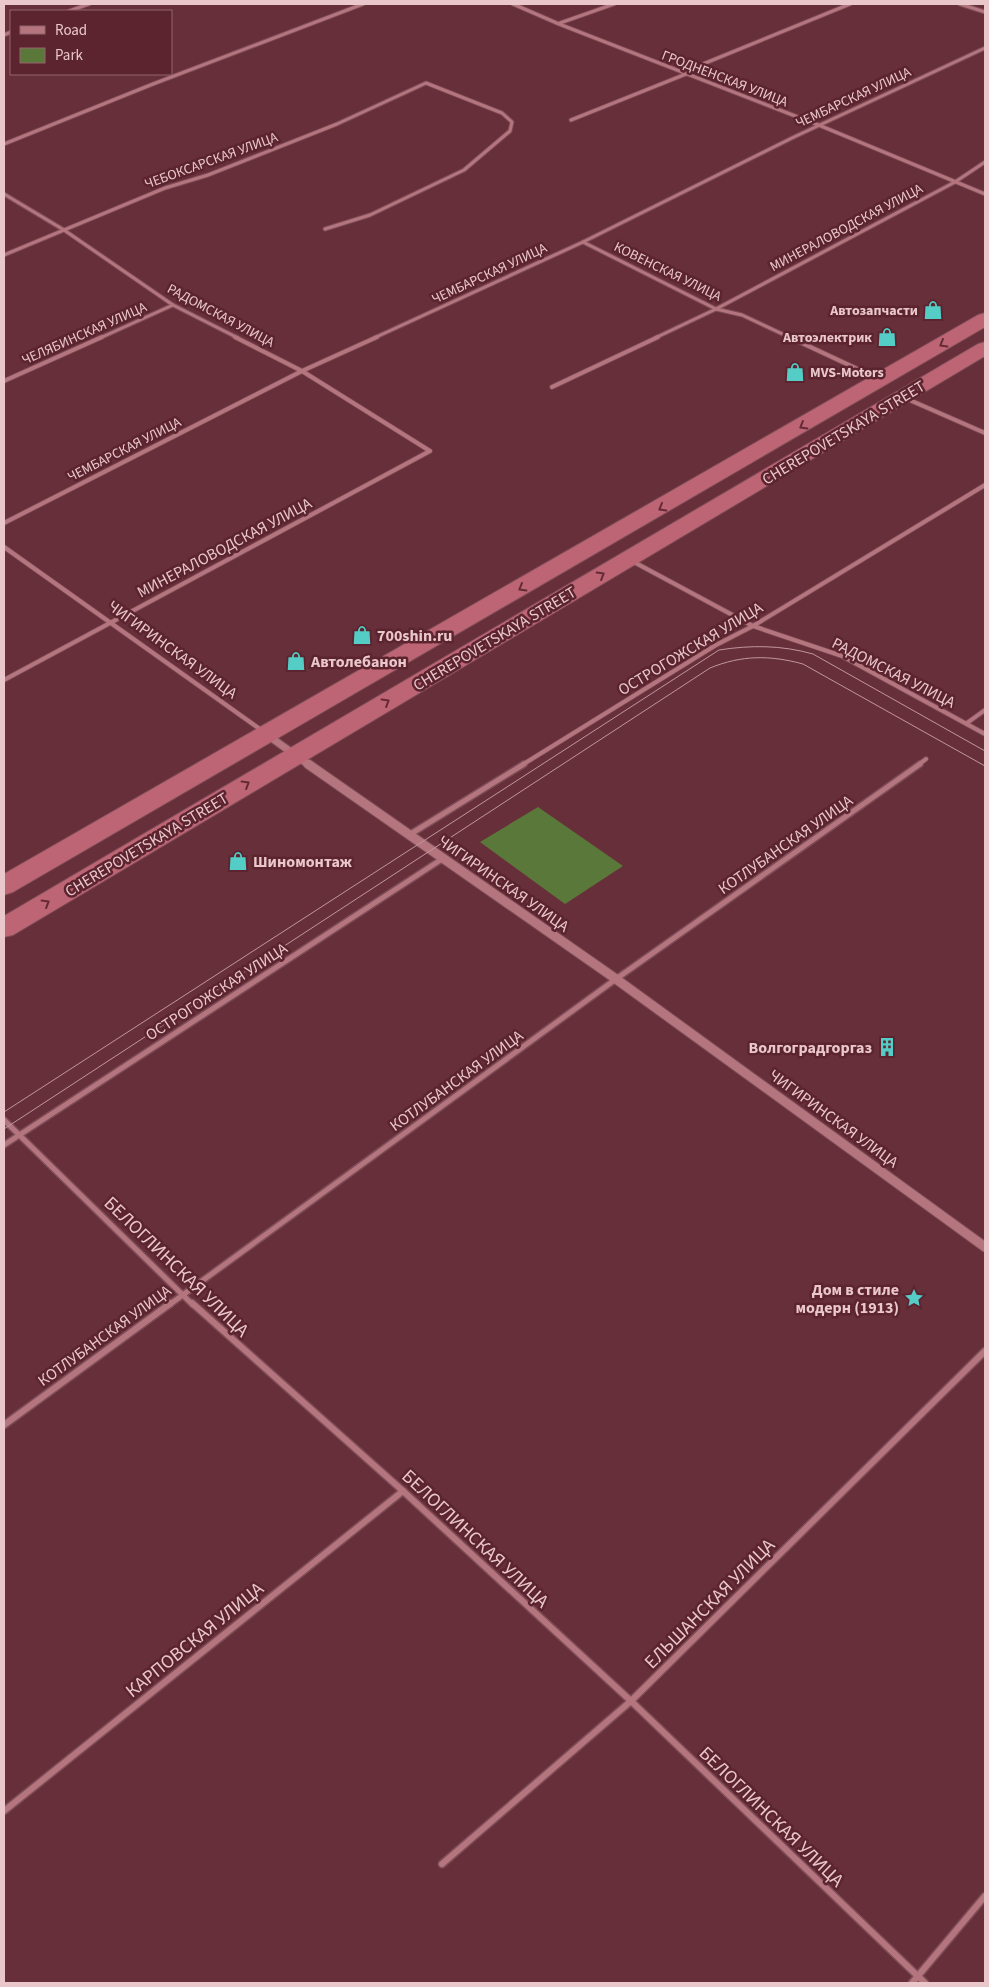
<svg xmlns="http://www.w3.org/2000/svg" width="989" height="1987" font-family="'Source Sans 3',sans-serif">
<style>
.green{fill:#5b783b}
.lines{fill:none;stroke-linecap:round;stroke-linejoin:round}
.minor-far3-casing{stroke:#7d4d57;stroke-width:5}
.minor-far2-casing{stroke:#7d4d57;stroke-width:5.5}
.minor-far1-casing{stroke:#7d4d57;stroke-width:8}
.minor-casing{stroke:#7d4d57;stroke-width:9}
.tertiary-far1-casing{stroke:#7d4d57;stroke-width:9}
.tertiary-casing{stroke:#7d4d57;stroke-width:11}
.trunk-casing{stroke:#7d4d57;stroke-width:2}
.minor-far3{stroke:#b4757e;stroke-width:3}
.minor-far2{stroke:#b4757e;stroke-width:4}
.minor-far1{stroke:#b4757e;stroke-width:5}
.minor{stroke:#b4757e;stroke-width:6}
.tertiary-far1{stroke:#b4757e;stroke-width:7}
.tertiary{stroke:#b4757e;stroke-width:9}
.trunk{fill:#bd6574;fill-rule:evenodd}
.tram{stroke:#c0969c;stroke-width:1}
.oneway{stroke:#652a36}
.labels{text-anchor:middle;stroke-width:5;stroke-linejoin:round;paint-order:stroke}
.far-street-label{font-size:14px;fill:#eac7cb;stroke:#5b242f}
.far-poi-label{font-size:14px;font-weight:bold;fill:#eac7cb;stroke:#5b242f;text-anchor:end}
.street-label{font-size:16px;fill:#eac7cb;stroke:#5b242f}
.poi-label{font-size:16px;font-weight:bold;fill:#eac7cb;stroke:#5b242f;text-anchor:start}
.near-street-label{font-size:19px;fill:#eac7cb;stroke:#5b242f}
</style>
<rect width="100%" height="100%" fill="#672f39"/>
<!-- green -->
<path class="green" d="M538 807 623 866 565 904 480 842Z"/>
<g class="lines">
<!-- minor-far3 casing -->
<g class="minor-far3-casing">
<g id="minor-far3">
<path d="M513 4 559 24 821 126 985 194"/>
<path d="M960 4 985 12"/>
<path d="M69 11 89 4"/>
<path d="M560 23 614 4"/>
<path d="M4 35 11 32"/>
<path d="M571 120 686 74 703 64 850 4"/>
<path d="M4 144 153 84 363 4"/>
<path d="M4 194 64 230 173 305 238 338"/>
<path d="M583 242 716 309 742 315 791 338"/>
<path d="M4 255 165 188 208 175 337 124 426 83 502 113 512 122 510 131 464 170 370 215 325 229"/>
<path d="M100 338 173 305"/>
<path d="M374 338 583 242 794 137 985 48"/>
<path d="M655 338 716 309 955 182 985 162"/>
</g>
</g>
<!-- minor-far2 casing -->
<g class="minor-far2-casing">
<g id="minor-far2">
<path d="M789 337 879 379"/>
<path d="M4 381 102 337"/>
<path d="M552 387 658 337"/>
<path d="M905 398 985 433"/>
<path d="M4 523 302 371 377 337"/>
<path d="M4 547 264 732"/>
<path d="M632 561 753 626 842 656 985 734"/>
<path d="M4 680 430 451 302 371 235 337"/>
<path d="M967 723 985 710"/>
<path d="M522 765 716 645 753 626 985 485"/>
<path d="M918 765 926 759"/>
</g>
</g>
<!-- minor-far1 casing -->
<g class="minor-far1-casing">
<g id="minor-far1">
<path d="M409 835 524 764"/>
<path d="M4 1120 193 1305"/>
<path d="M4 1145 442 859"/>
<path d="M169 1305 616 979 920 764"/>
</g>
</g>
<!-- minor casing -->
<g class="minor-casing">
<g id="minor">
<path d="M192 1303 403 1491 631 1701 925 1983"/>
<path d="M4 1425 171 1303"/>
<path d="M4 1811 403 1491"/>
<path d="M442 1864 631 1701 985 1351"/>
<path d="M912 1983 985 1896"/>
</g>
</g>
<!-- tertiary-far1 casing -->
<g class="tertiary-far1-casing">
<path id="tertiary-far1" d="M266 734 309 765"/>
</g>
<!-- tertiary casing -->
<g class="tertiary-casing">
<path id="tertiary" d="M308 764 616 979 985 1247"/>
</g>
<!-- trunk casing -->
<g class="trunk-casing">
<g id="trunk">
<path d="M985 313V327L13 892 4 895V874L978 315Z"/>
<path d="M985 342V356L13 935 4 937V916L978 344Z"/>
</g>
</g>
<!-- minor-far3 -->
<use href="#minor-far3" class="minor-far3"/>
<!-- minor-far2 -->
<use href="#minor-far2" class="minor-far2"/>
<!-- minor-far1 -->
<use href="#minor-far1" class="minor-far1"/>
<!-- minor -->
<use href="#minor" class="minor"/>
<!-- tertiary-far1 -->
<use href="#tertiary-far1" class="tertiary-far1"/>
<!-- tertiary -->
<use href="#tertiary" class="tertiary"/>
<!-- trunk -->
<use href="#trunk" class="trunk"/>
<!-- tram -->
<g class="tram">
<path d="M4 1112 719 650C751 645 781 645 813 654L985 751"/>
<path d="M4 1129 710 668C742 655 770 655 803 664L985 766"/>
</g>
</g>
<!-- one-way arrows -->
<defs><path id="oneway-chevron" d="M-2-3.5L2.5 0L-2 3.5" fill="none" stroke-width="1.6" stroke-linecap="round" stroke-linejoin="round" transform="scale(1.25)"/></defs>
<g class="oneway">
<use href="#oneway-chevron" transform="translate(943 344) rotate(150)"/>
<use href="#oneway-chevron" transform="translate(803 426) rotate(150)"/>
<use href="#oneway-chevron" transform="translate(662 508) rotate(150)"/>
<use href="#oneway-chevron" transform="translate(601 575) rotate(-31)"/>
<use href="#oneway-chevron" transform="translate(522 588) rotate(150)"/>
<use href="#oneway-chevron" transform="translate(386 702) rotate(-31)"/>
<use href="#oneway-chevron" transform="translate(246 784) rotate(-31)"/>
<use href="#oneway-chevron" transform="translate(46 903) rotate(-31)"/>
</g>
<!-- icons -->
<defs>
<g id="shop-bare" transform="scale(1.5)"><path d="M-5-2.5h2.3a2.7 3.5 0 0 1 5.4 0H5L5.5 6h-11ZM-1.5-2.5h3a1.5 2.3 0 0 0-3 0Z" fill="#54cdc7" stroke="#5b242f" stroke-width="2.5" paint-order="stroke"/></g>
<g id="building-bare" transform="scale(1.5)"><path d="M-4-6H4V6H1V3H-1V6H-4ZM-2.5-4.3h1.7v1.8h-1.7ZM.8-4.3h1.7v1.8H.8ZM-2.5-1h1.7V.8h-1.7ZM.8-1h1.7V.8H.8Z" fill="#54cdc7" stroke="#5b242f" stroke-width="2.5" paint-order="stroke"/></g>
<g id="sight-bare" transform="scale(1.5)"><path d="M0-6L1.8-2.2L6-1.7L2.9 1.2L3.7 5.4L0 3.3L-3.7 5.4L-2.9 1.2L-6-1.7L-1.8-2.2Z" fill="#54cdc7" stroke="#5b242f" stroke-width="2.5" paint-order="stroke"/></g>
</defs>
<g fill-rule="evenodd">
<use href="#shop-bare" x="933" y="310"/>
<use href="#shop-bare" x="887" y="337"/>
<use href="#shop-bare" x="795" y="372"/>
<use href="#shop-bare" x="362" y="635"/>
<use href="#shop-bare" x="296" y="661"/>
<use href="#shop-bare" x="238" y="861"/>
<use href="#building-bare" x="887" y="1047"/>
<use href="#sight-bare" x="914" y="1298"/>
</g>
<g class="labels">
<!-- far-street labels -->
<g class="far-street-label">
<text transform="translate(725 78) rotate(21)" y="5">ГРОДНЕНСКАЯ УЛИЦА</text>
<text transform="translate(853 97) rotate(-25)" y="5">ЧЕМБАРСКАЯ УЛИЦА</text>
<text transform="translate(211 160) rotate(-20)" y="5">ЧЕБОКСАРСКАЯ УЛИЦА</text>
<text transform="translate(846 227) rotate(-28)" y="5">МИНЕРАЛОВОДСКАЯ УЛИЦА</text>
<text transform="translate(668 271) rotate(26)" y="5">КОВЕНСКАЯ УЛИЦА</text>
<text transform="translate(489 273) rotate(-25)" y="5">ЧЕМБАРСКАЯ УЛИЦА</text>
<text transform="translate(221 315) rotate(28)" y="5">РАДОМСКАЯ УЛИЦА</text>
<text transform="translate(84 333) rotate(-24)" y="5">ЧЕЛЯБИНСКАЯ УЛИЦА</text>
<text transform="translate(124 449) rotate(-27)" y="5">ЧЕМБАРСКАЯ УЛИЦА</text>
</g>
<!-- far-poi labels -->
<g class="far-poi-label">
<text x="918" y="315">Автозапчасти</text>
<text x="872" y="342">Автоэлектрик</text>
<text x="810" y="377" text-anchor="start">MVS-Motors</text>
</g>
<!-- street labels -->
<g class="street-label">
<text transform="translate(843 432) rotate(-31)" y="6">CHEREPOVETSKAYA STREET</text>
<text transform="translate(224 547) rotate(-28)" y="6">МИНЕРАЛОВОДСКАЯ УЛИЦА</text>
<text transform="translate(494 638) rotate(-31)" y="6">CHEREPOVETSKAYA STREET</text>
<text transform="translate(690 648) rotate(-31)" y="6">ОСТРОГОЖСКАЯ УЛИЦА</text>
<text transform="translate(173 649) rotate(36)" y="6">ЧИГИРИНСКАЯ УЛИЦА</text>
<text transform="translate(894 672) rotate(27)" y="6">РАДОМСКАЯ УЛИЦА</text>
<text transform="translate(146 844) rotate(-31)" y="6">CHEREPOVETSKAYA STREET</text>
<text transform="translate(785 844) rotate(-35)" y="6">КОТЛУБАНСКАЯ УЛИЦА</text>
<text transform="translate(504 883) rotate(35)" y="6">ЧИГИРИНСКАЯ УЛИЦА</text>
<text transform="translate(216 991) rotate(-33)" y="6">ОСТРОГОЖСКАЯ УЛИЦА</text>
<text transform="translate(456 1080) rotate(-36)" y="6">КОТЛУБАНСКАЯ УЛИЦА</text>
<text transform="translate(834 1118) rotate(36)" y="6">ЧИГИРИНСКАЯ УЛИЦА</text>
<text transform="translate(104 1335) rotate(-36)" y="6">КОТЛУБАНСКАЯ УЛИЦА</text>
</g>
<!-- poi labels -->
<g class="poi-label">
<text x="377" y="641">700shin.ru</text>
<text x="311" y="667">Автолебанон</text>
<text x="253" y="867">Шиномонтаж</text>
<text x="872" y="1053" text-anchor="end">Волгоградгоргаз</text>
<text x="899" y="1295" text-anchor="end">Дом в стиле<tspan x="899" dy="18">модерн (1913)</tspan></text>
</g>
<!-- near-street labels -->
<g class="near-street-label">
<text transform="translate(177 1266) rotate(44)" y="7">БЕЛОГЛИНСКАЯ УЛИЦА</text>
<text transform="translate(476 1538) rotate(43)" y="7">БЕЛОГЛИНСКАЯ УЛИЦА</text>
<text transform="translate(709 1603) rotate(-45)" y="7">ЕЛЬШАНСКАЯ УЛИЦА</text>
<text transform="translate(194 1639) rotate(-39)" y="7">КАРПОВСКАЯ УЛИЦА</text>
<text transform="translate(772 1816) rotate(44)" y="7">БЕЛОГЛИНСКАЯ УЛИЦА</text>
</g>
</g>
<!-- border -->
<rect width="989" height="1987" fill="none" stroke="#eac7cb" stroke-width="10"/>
<!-- legend -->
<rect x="10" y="10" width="162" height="65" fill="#5b242f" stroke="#94656d"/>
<rect x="20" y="26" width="25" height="8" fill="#b4757e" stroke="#94656d"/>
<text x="55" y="35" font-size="15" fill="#eac7cb">Road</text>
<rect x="20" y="48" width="25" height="15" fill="#5b783b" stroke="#94656d"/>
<text x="55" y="60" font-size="15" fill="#eac7cb">Park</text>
</svg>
